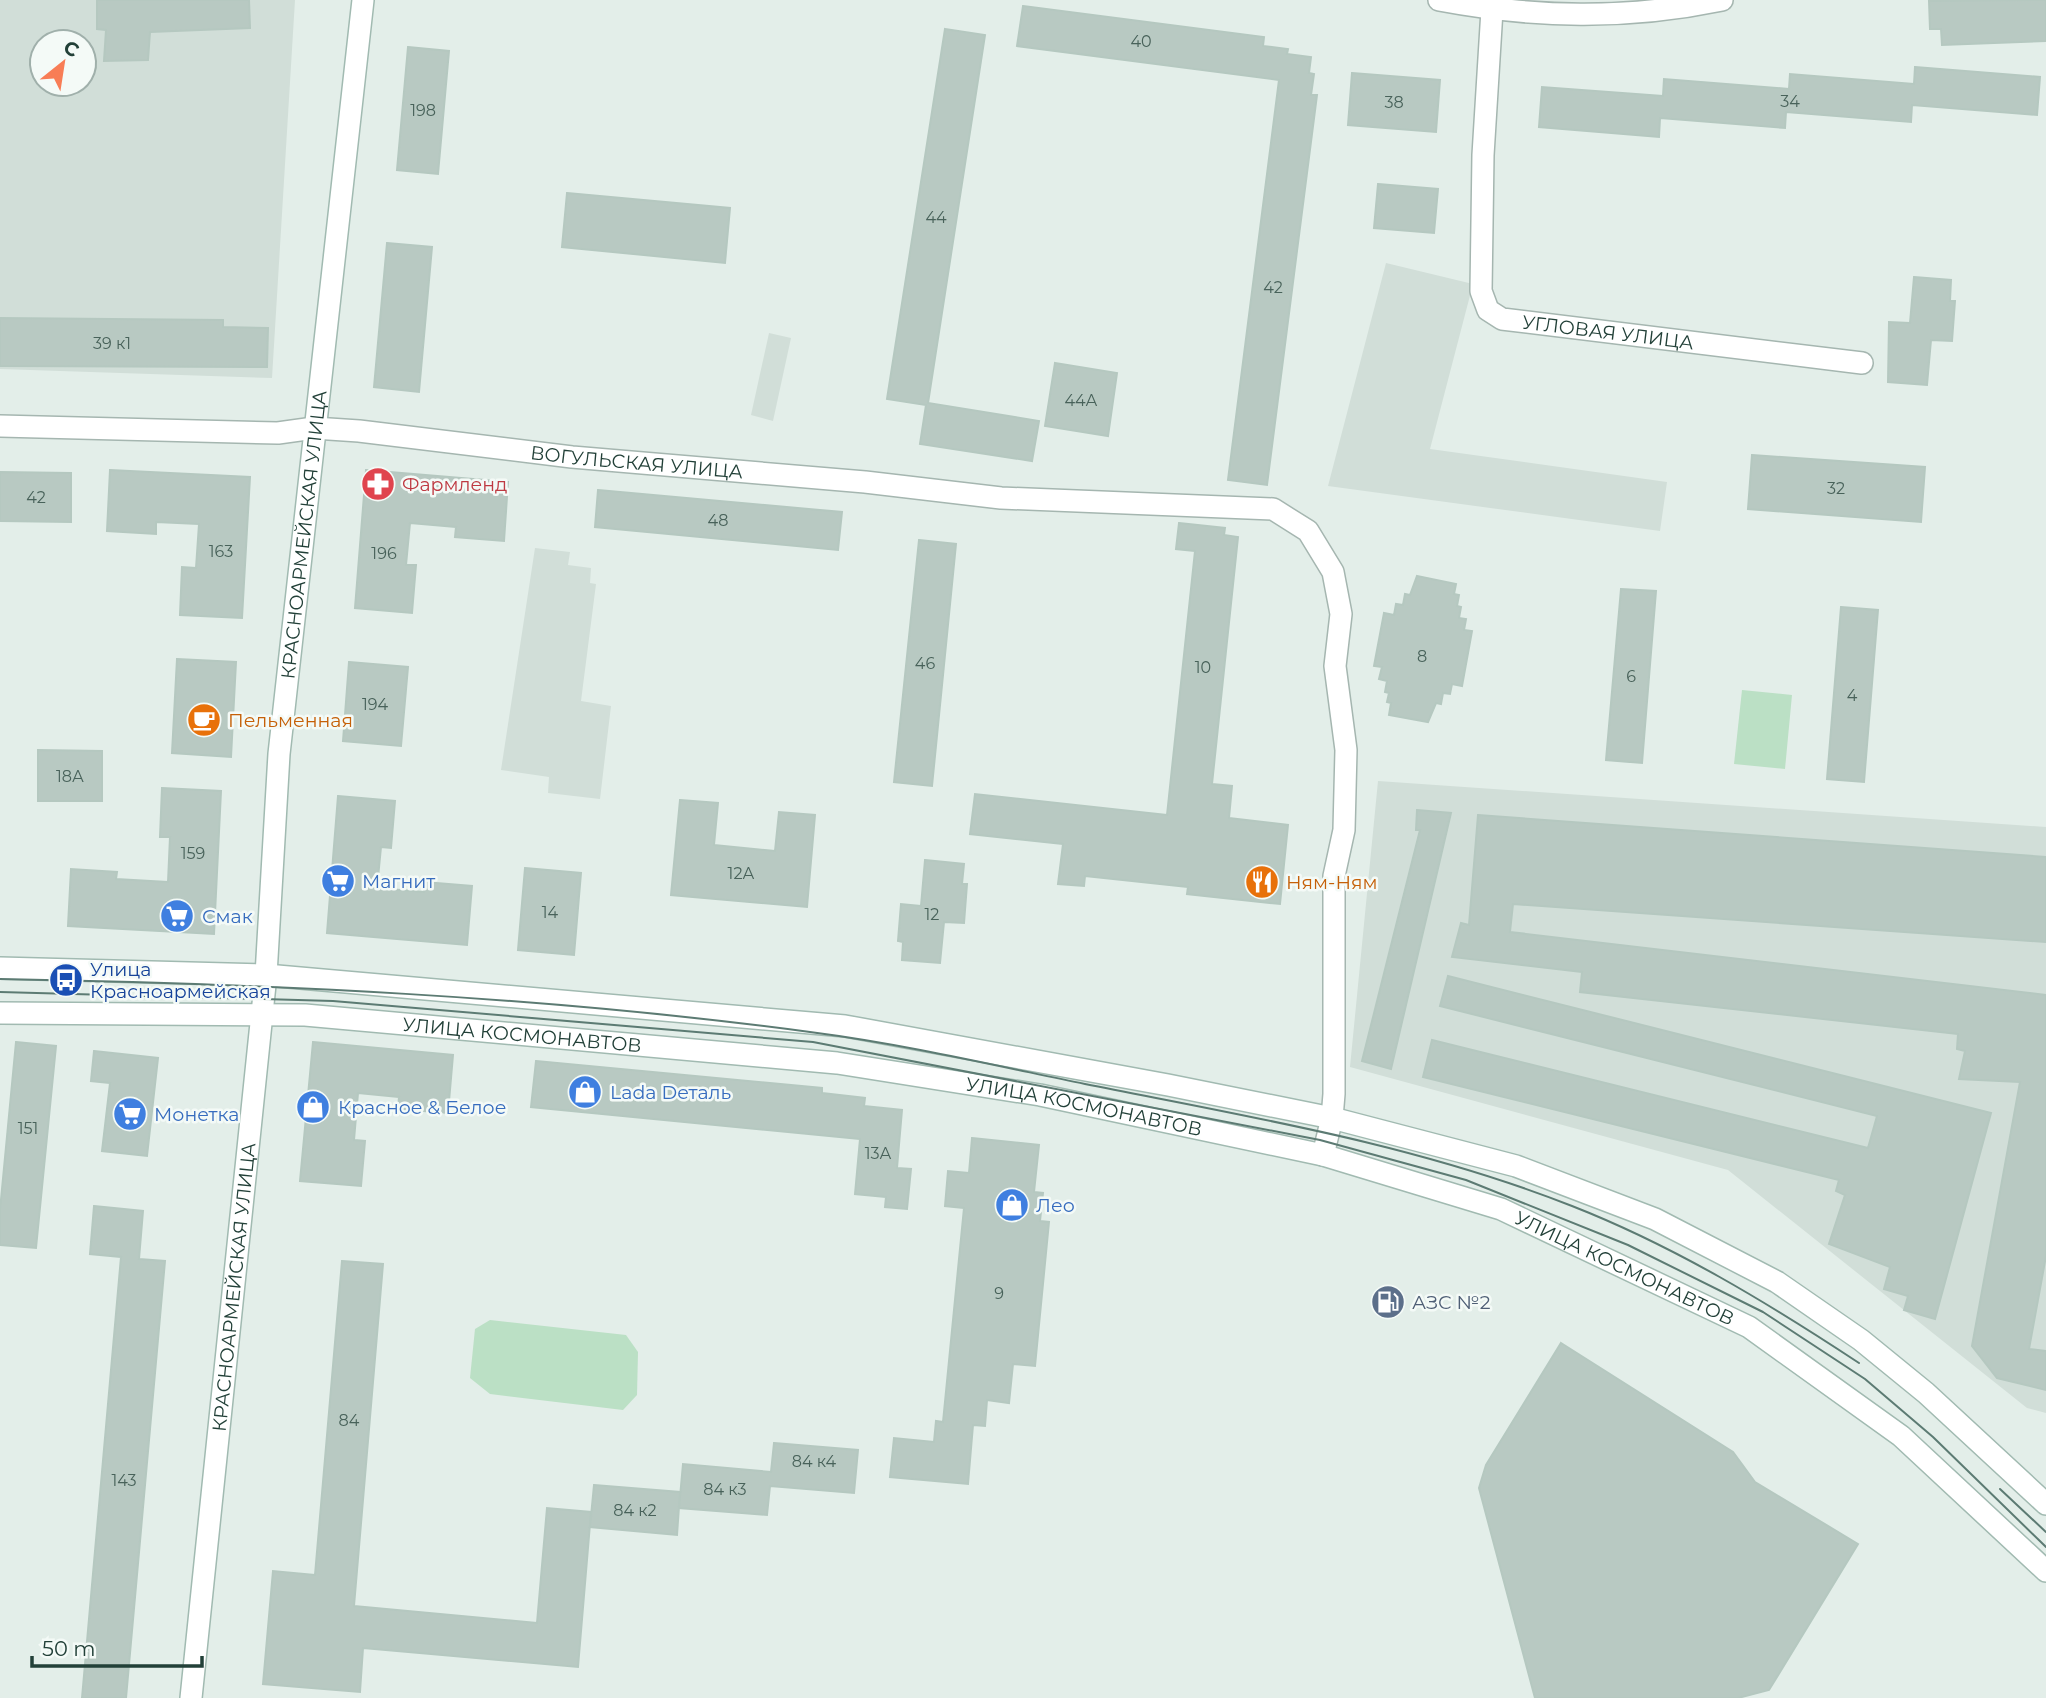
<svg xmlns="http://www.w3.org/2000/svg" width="2046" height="1698" font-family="Montserrat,sans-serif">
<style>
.built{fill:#d1ded8;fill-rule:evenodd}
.green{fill:#bbe0c5}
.building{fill:#b8c9c2;stroke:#b5c8c0;stroke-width:2}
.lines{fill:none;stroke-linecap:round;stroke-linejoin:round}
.street-casing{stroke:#a5b6b0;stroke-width:24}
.secondary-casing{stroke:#a1bab1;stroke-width:24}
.street{stroke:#fff;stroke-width:21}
.secondary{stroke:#fff;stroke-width:21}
.tram{stroke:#5c7b73;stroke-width:2}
.labels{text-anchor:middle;stroke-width:5;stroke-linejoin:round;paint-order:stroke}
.number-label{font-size:16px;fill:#48625a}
.street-label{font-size:19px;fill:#224038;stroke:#f4faf7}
.health-label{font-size:19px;fill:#be3a42;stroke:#f4faf7;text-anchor:start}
.food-label{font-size:19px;fill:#c56008;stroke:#f4faf7;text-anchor:start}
.shop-label{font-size:19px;fill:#366cbe;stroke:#f4faf7;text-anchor:start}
.transit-label{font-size:19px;fill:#164399;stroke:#f4faf7;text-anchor:start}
.service-label{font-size:19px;fill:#4e5e75;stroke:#f4faf7;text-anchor:start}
</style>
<rect width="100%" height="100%" fill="#e3eee9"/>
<!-- built -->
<g class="built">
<path d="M0 0H295L272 378 0 369ZM42 42H84V84H42Z"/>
<path d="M1386 263 1473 284 1430 449 1667 482 1660 531 1328 486Z"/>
<path d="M769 333 791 338 773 421 751 415Z"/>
<path d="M535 548 570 552 568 565 591 568 590 583 596 584 581 701 611 706 600 799 548 793 549 777 501 770Z"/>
<path d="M1378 781 2046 827V1413L2027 1408 1728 1170 1350 1067Z"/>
</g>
<!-- green -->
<g class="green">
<path d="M1742 690 1792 695 1785 769 1734 764Z"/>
<path d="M490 1320 626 1335 638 1352 637 1395 623 1410 490 1394 470 1378 475 1329Z"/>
</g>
<!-- building -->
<g class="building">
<path d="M97 0H249L250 28 150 32 148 60 104 61 106 30 97 29Z"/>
<path d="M2046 0V41L1942 45 1941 29H1930L1929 1Z"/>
<path d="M1023 6 1264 37 1263 46 1288 49 1287 54 1311 57 1309 73 1314 74 1311 95H1317L1267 485 1228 480 1279 80 1017 46Z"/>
<path d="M945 29 985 35 928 403 1039 421 1032 461 920 444 926 405 887 399Z"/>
<path d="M408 47 449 51 438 174 397 170Z"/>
<path d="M1915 67 2040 77 2037 115 1912 105 1911 122 1786 112 1785 128 1660 118 1659 137 1539 127 1542 87 1663 96 1664 79 1789 89 1790 74 1914 84Z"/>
<path d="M1352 73 1440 80 1436 132 1348 125Z"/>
<path d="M1378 184 1438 189 1434 233 1374 228Z"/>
<path d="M567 193 730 208 725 263 562 247Z"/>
<path d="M387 243 432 247 419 392 374 387Z"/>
<path d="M1914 277 1951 280 1950 301H1955L1952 341 1931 340 1927 385 1888 382 1889 322 1910 323Z"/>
<path d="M0 318 223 320V327L268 328 267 367 0 366Z"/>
<path d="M1055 363 1117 373 1108 436 1045 426Z"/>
<path d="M1752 455 1925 467 1921 522 1748 509Z"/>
<path d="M110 470 250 477 242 618 180 615 182 567 196 568 199 524 156 522V534L107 531Z"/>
<path d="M366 470 508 482 504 541 455 537 456 527 410 523 406 565H416L412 613 355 608Z"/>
<path d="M0 472 71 473V522L0 521Z"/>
<path d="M598 490 842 512 838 550 595 527Z"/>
<path d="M1179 523 1225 528 1224 535 1238 537 1212 784 1232 786 1229 818 1288 825 1280 904 1187 894 1188 887 1085 876 1084 886 1058 884 1063 844 970 834 975 794 1167 815 1195 551 1176 549Z"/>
<path d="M919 540 956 544 932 786 894 782Z"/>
<path d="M1417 576 1456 584 1454 594 1459 595 1457 606 1461 607 1459 618 1466 619 1464 630 1472 631 1462 686 1452 684 1450 694 1443 693 1441 704 1436 703 1428 722 1389 715 1391 703 1387 702 1389 693 1385 692 1387 681 1379 679 1382 667 1374 666 1384 613 1394 615 1396 604 1403 605 1405 594 1410 595Z"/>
<path d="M1621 589 1656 591 1642 763 1606 760Z"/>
<path d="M1841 607 1878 610 1864 782 1827 779Z"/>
<path d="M177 659 236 662 231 757 172 753Z"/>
<path d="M349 662 408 667 401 746 343 741Z"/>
<path d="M38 750 102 751V801H38Z"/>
<path d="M162 788 221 791 214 934 68 926 71 869 117 872 116 879 168 882 170 837H160Z"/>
<path d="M338 796 395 801 391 848 381 847 377 888 424 892 425 882 472 886 467 945 327 933Z"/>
<path d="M680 800 718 803 714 845 775 851 779 812 815 815 807 907 671 895Z"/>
<path d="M1417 810 1451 813 1391 1069 1362 1061 1420 830H1416Z"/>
<path d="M1478 815 2046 857V942L1513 904 1510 932 2046 995V1256L2029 1349 2046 1351V1390L1997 1378 1972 1346 2020 1082 1959 1079 1965 1051 1957 1049 1958 1034 1580 992 1582 972 1452 957 1461 923 1469 925Z"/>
<path d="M925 860 964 864 962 884H967L964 923 944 922 940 963 902 960 903 942 898 941 901 904 921 906Z"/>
<path d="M525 868 581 873 574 955 518 950Z"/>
<path d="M1448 976 1991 1113 1935 1319 1904 1310 1908 1296 1884 1289 1890 1267 1829 1244 1845 1195 1836 1191 1839 1180 1423 1077 1432 1040 1868 1148 1877 1116 1440 1006Z"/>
<path d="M16 1042 56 1046 36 1248 0 1245V1210Z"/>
<path d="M313 1042 453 1055 448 1113 398 1109 399 1097 358 1093 354 1140 365 1141 361 1186 300 1181Z"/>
<path d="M94 1051 158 1058 147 1156 102 1151 110 1083 91 1081Z"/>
<path d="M536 1061 822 1088V1093L865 1098 864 1106 902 1110 897 1168 911 1169 907 1209 885 1207 886 1197 855 1194 860 1139 531 1107Z"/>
<path d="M972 1138 1039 1145 1034 1192 1043 1193 1040 1221 1049 1222 1035 1366 1013 1364 1009 1403 987 1400 985 1426 973 1425 968 1484 890 1477 894 1438 934 1442 936 1421 943 1422 964 1208 945 1206 948 1171 969 1173Z"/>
<path d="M94 1206 143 1211 139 1259 165 1261 126 1698H82L121 1257 90 1254Z"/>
<path d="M342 1261 383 1264 354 1606 537 1623 547 1508 591 1512 578 1667 363 1648 360 1692 263 1684 273 1571 315 1575Z"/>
<path d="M1561 1343 1733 1452 1755 1482 1858 1544 1769 1690 1738 1698H1535L1479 1488 1486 1465Z"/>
<path d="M774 1443 858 1450 854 1493 770 1486 767 1515 679 1508 683 1464 771 1472Z"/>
<path d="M594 1485 680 1492 677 1535 590 1527Z"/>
</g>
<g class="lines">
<!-- street casing -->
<g class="street-casing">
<g id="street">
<path d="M1439 0C1535 18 1626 20 1722 0"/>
<path id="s1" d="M1492 10 1483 155 1481 291 1488 310 1502 319 1862 363"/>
<path id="s2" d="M0 426 278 433 314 428 359 431 572 457 865 482 1001 498 1273 509 1308 531 1333 572 1341 614 1335 666 1346 750 1344 830 1334 876V1094L1332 1118 1323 1155"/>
</g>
</g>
<!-- secondary casing -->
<g class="secondary-casing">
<g id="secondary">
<path d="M0 968 266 975 845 1026 1168 1085 1332 1118 1516 1166 1655 1219 1777 1282 1861 1340 1926 1393 2046 1504"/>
<path id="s3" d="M0 1013 305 1015 837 1063 1040 1095 1323 1155 1501 1209 1749 1327 1901 1436 2046 1571"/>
<path id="s4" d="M191 1698 266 975 279 754 363 0"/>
</g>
</g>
<!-- street -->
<use href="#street" class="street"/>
<!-- secondary -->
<use href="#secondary" class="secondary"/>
<!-- tram -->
<g class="tram">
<path d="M0 979C270 984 542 996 810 1032 903 1044 993 1065 1085 1084 1250 1117 1415 1144 1572 1206 1674 1246 1768 1303 1859 1363"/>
<path d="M0 992 333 1001 813 1042 1320 1140 1466 1180 1628 1245 1763 1312 1865 1379 1933 1437 2046 1547"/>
<path d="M2000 1489 2046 1532"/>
</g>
</g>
<!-- icons -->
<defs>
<g id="pharmacy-disc" transform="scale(1.75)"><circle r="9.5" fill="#e0444e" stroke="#f4faf7"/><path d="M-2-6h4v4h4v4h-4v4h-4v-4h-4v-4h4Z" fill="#fff"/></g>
<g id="cafe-disc" transform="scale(1.75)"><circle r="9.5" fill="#e8710a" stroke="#f4faf7"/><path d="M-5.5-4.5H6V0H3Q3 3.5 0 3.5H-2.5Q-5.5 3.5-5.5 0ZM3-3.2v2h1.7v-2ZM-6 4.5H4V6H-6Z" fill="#fff"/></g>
<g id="supermarket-disc" transform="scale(1.75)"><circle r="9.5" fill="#3f7fe0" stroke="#f4faf7"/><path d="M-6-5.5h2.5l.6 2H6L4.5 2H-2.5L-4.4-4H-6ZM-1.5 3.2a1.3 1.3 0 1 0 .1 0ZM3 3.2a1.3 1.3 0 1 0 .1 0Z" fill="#fff"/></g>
<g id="restaurant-disc" transform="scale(1.75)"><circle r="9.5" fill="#e8710a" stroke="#f4faf7"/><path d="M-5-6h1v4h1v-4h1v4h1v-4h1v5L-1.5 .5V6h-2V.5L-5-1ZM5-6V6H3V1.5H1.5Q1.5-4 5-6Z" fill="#fff"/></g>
<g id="bus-disc" transform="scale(1.75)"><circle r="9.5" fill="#1a4fb4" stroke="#f4faf7"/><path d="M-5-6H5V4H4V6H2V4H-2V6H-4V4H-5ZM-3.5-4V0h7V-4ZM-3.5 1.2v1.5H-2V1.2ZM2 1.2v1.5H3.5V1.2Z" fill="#fff"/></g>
<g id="shop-disc" transform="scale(1.75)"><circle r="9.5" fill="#3f7fe0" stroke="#f4faf7"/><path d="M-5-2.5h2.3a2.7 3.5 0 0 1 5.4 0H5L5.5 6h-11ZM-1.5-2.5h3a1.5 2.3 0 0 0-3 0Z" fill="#fff"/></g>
<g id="fuel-disc" transform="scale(1.75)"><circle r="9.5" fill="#5c6f8a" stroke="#f4faf7"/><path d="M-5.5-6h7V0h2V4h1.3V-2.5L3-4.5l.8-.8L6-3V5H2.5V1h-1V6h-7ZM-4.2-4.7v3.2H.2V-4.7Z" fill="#fff"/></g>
</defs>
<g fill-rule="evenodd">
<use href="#pharmacy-disc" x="378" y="484"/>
<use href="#cafe-disc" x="204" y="720"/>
<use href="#supermarket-disc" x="338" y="881"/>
<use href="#restaurant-disc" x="1262" y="882"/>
<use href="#supermarket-disc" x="177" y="916"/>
<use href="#bus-disc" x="66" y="980"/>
<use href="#shop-disc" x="585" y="1092"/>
<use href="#shop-disc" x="313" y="1107"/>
<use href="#supermarket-disc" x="130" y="1114"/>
<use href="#shop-disc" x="1012" y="1205"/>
<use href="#fuel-disc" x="1388" y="1302"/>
</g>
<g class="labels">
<!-- number labels -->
<g class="number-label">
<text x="1141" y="47">40</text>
<text x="1790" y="107">34</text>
<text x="1394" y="108">38</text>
<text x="423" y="116">198</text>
<text x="936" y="223">44</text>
<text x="1273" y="293">42</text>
<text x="112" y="349">39 к1</text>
<text x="1081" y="406">44А</text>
<text x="1836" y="494">32</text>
<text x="36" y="503">42</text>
<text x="718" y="526">48</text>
<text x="221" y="557">163</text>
<text x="384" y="559">196</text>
<text x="1422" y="662">8</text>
<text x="925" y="669">46</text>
<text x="1203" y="673">10</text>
<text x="1631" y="682">6</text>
<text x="1852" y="701">4</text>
<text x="375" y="710">194</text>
<text x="70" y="782">18А</text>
<text x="193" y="859">159</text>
<text x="741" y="879">12А</text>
<text x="550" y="918">14</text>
<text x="932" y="920">12</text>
<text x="28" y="1134">151</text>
<text x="878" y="1159">13А</text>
<text x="999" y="1299">9</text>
<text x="349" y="1426">84</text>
<text x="814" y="1467">84 к4</text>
<text x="124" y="1486">143</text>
<text x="725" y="1495">84 к3</text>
<text x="635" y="1516">84 к2</text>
</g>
<!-- street labels -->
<g class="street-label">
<text dy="7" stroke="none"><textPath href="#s1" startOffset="425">УГЛОВАЯ УЛИЦА</textPath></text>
<text dy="7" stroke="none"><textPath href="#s2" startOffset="639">ВОГУЛЬСКАЯ УЛИЦА</textPath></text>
<text dy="7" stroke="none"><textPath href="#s4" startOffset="1169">КРАСНОАРМЕЙСКАЯ УЛИЦА</textPath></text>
<text dy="7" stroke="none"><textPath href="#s3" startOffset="523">УЛИЦА КОСМОНАВТОВ</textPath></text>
<text dy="7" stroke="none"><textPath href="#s3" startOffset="1090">УЛИЦА КОСМОНАВТОВ</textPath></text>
<text dy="7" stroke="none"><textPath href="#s3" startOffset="1657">УЛИЦА КОСМОНАВТОВ</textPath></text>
<text dy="7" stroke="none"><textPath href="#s4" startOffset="413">КРАСНОАРМЕЙСКАЯ УЛИЦА</textPath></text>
</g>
<!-- health labels -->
<g class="health-label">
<text x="402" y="491">Фармленд</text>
</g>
<!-- food labels -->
<g class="food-label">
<text x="228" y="727">Пельменная</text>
<text x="1286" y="889">Ням-Ням</text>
</g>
<!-- shop labels -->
<g class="shop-label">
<text x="362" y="888">Магнит</text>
<text x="202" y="923">Смак</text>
<text x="610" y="1099">Lada Dеталь</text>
<text x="338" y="1114">Красное &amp; Белое</text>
<text x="154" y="1121">Монетка</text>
<text x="1036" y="1212">Лео</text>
</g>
<!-- transit labels -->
<g class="transit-label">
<text x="90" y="976">Улица<tspan x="90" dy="22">Красноармейская</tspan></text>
</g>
<!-- service labels -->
<g class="service-label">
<text x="1412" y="1309">АЗС №2</text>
</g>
</g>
<!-- north arrow -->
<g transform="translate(63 63) rotate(30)"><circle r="33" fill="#f4faf7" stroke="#a0b0ab" stroke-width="2"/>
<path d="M0-5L12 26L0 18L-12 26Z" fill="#f87d56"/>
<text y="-10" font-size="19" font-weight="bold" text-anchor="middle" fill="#224038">С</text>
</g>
<!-- scale -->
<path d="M32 1656v10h170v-10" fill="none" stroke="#224038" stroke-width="3.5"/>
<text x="42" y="1656" font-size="21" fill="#224038" stroke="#f4faf7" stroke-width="5" paint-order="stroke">50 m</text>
</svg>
